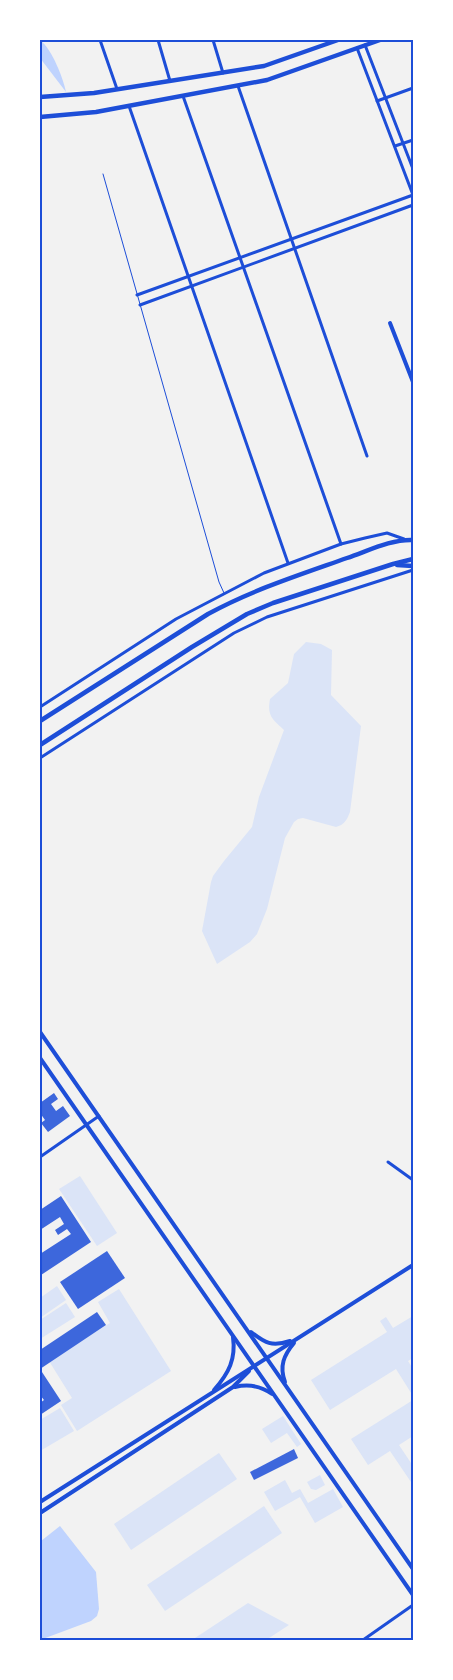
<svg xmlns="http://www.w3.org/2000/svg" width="453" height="1680" font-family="'Fira Sans Condensed',sans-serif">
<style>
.green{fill:#dbe4f7}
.water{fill:#bfd3fe}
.building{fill:#3d67dc}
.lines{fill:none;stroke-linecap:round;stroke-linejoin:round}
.service{stroke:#1d4ed8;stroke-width:1}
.minor{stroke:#1d4ed8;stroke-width:3}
.tertiary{stroke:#1d4ed8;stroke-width:4}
.secondary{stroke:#1d4ed8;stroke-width:4.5}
.neatline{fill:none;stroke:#1d4ed8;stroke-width:2}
</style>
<rect width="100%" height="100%" fill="#f2f2f2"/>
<!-- green -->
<g class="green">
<path d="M306 642 321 644 332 650 331 695 361 726 350 812C347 820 344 825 336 827L303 818 298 819 294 822 285 838 267 909 257 934 250 942 217 964 202 931 211 882 213 876 224 861 252 827 259 797 284 730C272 719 267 716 270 699L288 683 294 654Z"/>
<path d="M80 1176 117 1233 97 1246 59 1189Z"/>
<path d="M57 1286 66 1300 40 1318V1298Z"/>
<path d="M119 1289 171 1371 77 1431 61 1405 72 1398 49 1361 110 1323 98 1302Z"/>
<path d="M66 1303 75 1317 40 1339V1320Z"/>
<path d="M413 1316V1358L408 1361 413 1369V1396L396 1369 330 1410 311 1380 387 1332 380 1321 386 1317 393 1328Z"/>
<path d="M413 1400V1436L399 1445 413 1466V1485L390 1451 368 1465 351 1439Z"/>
<path d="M60 1408 74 1431 40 1451V1420Z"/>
<path d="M283 1416 301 1444 297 1447 287 1433 271 1443 262 1429Z"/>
<path d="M219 1453 237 1479 131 1550 114 1524Z"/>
<path d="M320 1475 325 1485 316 1490 311 1489 307 1482Z"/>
<path d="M285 1480 292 1493 300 1489 308 1503 333 1489 343 1507 315 1523 300 1497 275 1511 264 1492Z"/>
<path d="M264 1506 282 1533 165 1611 147 1585Z"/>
<path d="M248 1603 289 1625 266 1640H192Z"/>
</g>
<!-- water -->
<g class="water">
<path d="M40 40C52 49 63 78 66 92L40 58Z"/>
<path d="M60 1526 96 1572 99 1609 97 1616 91 1621 40 1640 41 1541Z"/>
</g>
<!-- building -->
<g class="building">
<path d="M54 1093 58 1099 51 1104 56 1111 63 1106 70 1116 48 1132 41 1123 45 1120 40 1113V1103Z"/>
<path d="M61 1196 91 1242 41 1275 40 1254 71 1234 67 1229 58 1235 55 1230 64 1224 60 1217 40 1230V1210Z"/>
<path d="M107 1251 125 1278 78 1309 60 1282Z"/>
<path d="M97 1312 106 1325 40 1369V1350Z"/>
<path d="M40 1369 61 1401 40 1415V1403L44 1400 40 1395Z"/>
<path d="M294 1449 298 1458 254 1480 250 1472Z"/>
</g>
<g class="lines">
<!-- service -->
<path class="service" d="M103 174 219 582 224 593"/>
<!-- minor -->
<g class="minor">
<path d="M100 40 117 89"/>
<path d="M158 40 170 81"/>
<path d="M213 40 223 73"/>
<path d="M365 45 413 169"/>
<path d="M357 48 413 195"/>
<path d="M238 86 367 456"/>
<path d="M183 96 341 544"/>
<path d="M377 101 413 88"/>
<path d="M129 106 288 563"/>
<path d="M395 146 413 140"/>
<path d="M137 295 413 195"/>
<path d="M140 305 413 205"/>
<path d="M40 707 176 619 264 573 341 544 365 538 387 533 404 539"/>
<path d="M40 758 234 633 267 617 413 570"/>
<path d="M40 1157 99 1116"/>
<path d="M388 1162 413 1180"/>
<path d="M363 1640 413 1605"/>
</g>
<!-- tertiary -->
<g class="tertiary">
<path d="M390 323 413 382"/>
<path d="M40 1032 413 1569"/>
<path d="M40 1058 413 1595"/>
<path d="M251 1332C265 1343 272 1347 290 1341"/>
<path d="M285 1382C279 1366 284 1355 294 1343"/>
<path d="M235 1387C248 1384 261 1386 272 1394"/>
<path d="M214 1390C229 1373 236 1359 233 1337"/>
<path d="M40 1502 413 1265"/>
<path d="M40 1513 233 1387 249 1371"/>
</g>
<!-- secondary -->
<g class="secondary">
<path d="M40 97 94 93 264 66 338 40"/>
<path d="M40 117 96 112 267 80 380 40"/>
<path d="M397 565 413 566"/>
<path d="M40 721 208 614C252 590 299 575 347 558 368 551 391 539 413 540"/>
<path d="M40 745 192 647 247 614 273 603 393 564 413 559"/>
</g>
</g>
<!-- border -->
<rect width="453" height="1680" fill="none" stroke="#ffffff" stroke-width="82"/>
<rect x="41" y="41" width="371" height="1598" class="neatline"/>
</svg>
